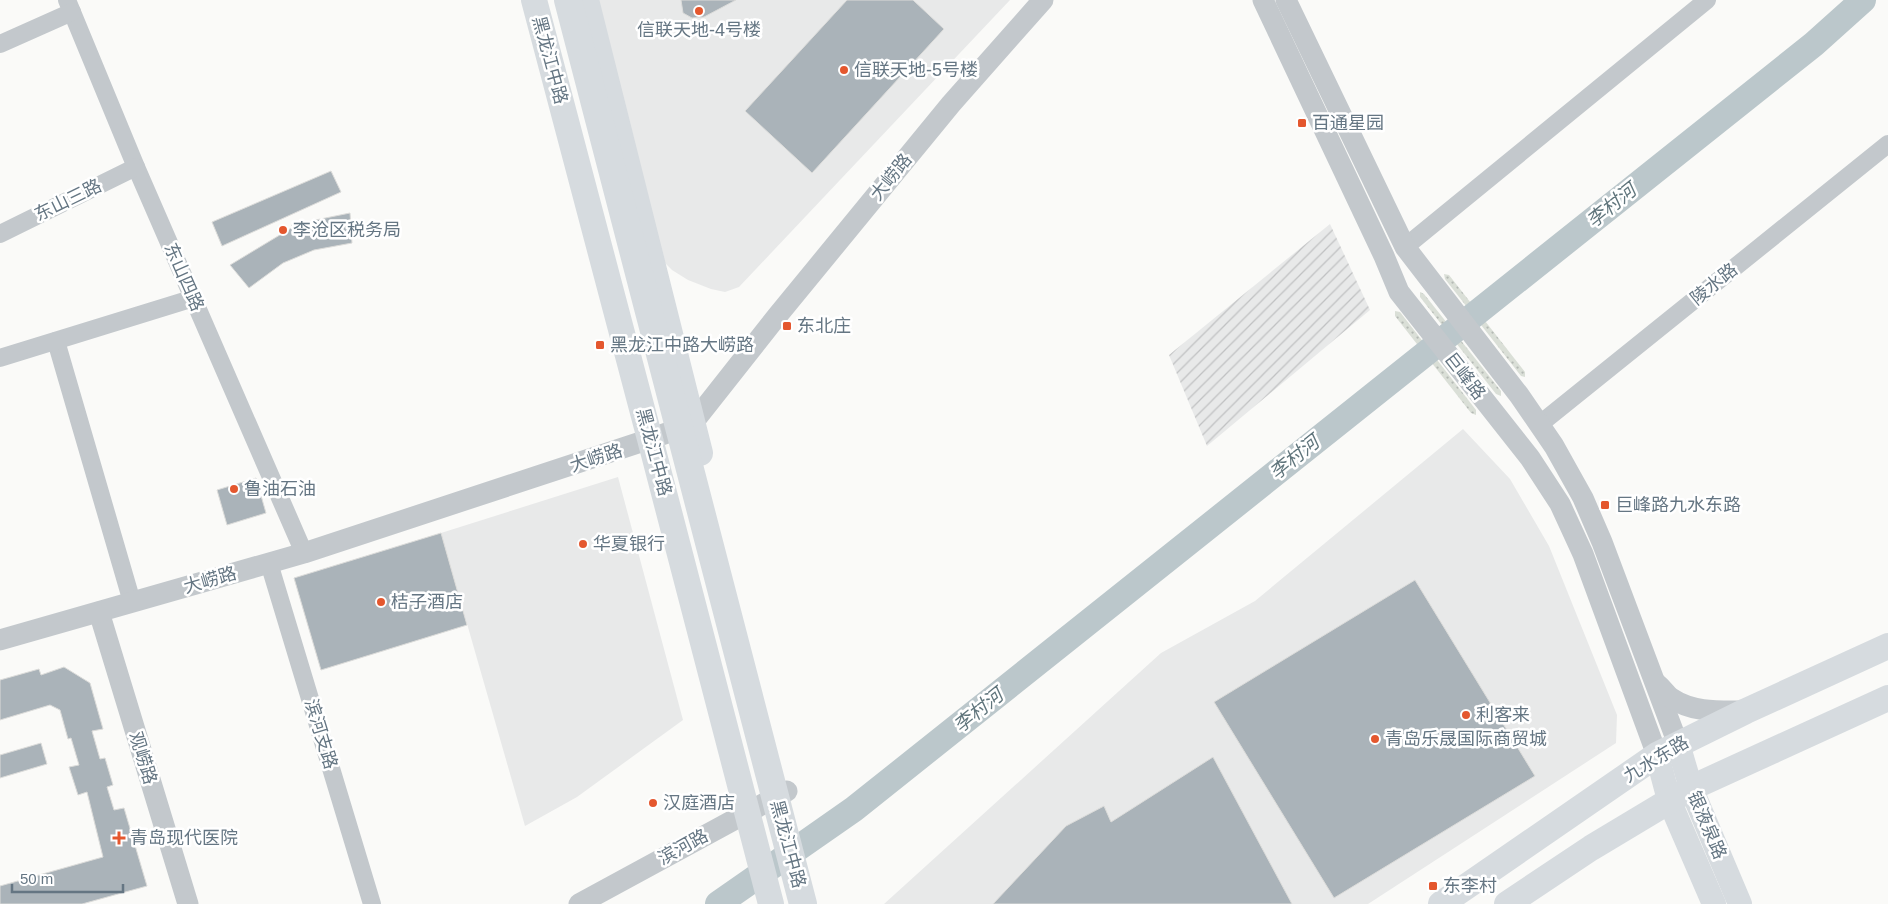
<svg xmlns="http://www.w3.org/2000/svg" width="1888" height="904" font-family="Helvetica,'Noto Sans SC',sans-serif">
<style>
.built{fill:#e8e9e9}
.industrial{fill:url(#industrial-furrows)}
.grass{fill:url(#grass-dots)}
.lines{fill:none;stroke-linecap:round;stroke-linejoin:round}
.river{stroke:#bbc7cb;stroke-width:26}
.building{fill:#aab3b9;stroke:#dcdcda}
.minor{stroke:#c3c8cc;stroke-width:18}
.tertiary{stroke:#c3c8cc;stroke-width:21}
.secondary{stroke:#d6dbdf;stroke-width:24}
.primary{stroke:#d6dbdf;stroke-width:26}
.trunk{stroke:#d6dbdf;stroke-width:28}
.poi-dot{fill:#e4572e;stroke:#fff;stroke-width:2}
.labels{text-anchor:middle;stroke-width:5;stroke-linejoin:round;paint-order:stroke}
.poi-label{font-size:18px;fill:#657683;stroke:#fff;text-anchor:start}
.street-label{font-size:18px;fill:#657683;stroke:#fff}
.water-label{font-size:19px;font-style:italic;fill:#60757c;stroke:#fff}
</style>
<defs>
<pattern id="industrial-furrows" width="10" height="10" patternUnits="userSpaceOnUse" patternTransform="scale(1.25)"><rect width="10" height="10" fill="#e8e9e9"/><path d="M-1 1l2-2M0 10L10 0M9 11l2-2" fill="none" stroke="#c0c1c2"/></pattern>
<pattern id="grass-dots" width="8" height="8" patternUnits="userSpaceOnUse" patternTransform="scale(1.25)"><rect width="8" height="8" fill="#dadfd7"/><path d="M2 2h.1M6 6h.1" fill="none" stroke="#b4b9b4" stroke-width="1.8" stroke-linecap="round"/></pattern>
</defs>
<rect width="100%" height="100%" fill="#fafaf8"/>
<!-- built -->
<g class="built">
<path d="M594 0H1010L739 287 725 292 711 289 688 280 672 270 664 262Z"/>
<path d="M1463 429 1510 479 1549 546 1617 715 1616 743 1368 904H884L1161 653 1255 601Z"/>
<path d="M618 477 683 720 577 797 525 826 441 533Z"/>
</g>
<!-- industrial -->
<path class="industrial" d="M1330 224 1370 310 1207 446 1169 355Z"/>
<!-- grass -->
<g class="grass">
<path d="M1444 274 1449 275 1525 372V377L1521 376 1445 279Z"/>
<path d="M1420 292 1424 294 1501 391V396L1496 394 1420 297Z"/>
<path d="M1395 311 1400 312 1476 410V415L1471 413 1395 316Z"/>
</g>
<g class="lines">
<!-- river -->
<path class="river" d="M718 904 854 809 1814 44 1863 0"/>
</g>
<!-- building -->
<g class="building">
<path d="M681 0H736L704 17 692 18 683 13Z"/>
<path d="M847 0H913L944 29 812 173 745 111Z"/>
<path d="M331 171 341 192 222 246 212 222Z"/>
<path d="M350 213 352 243 314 250 283 263 249 288 230 265 293 227 291 225Z"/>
<path d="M256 478 266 513 227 525 217 490Z"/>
<path d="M441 533 467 625 321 670 294 578Z"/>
<path d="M1415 580 1535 776 1334 898 1214 702Z"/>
<path d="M64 667 90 683 103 729 92 731 100 759 105 758 113 785 107 787 114 810 124 808 147 886 82 904H0V886L103 857 87 792 78 795 69 767 79 765 71 738 68 739 60 710 50 705 0 720V680L39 669 41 675Z"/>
<path d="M41 743 47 764 0 778V755Z"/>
<path d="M1213 757 1292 904H993L1066 826 1104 806 1111 822Z"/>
</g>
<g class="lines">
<!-- minor -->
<g class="minor">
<path d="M67 0 136 167 304 553"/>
<path d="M0 44 72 12"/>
<path d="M0 234 136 167"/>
<path d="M1405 247 1707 0"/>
<path d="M56 341 132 602"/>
<path d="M0 358 194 298"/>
<path d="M1540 424 1888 144"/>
<path d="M269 563 372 904"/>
</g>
<!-- tertiary -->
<g class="tertiary">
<path d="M1263 0 1384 256 1399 292 1530 458 1560 504 1583 554 1657 755"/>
<path d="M1286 0 1405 247 1519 395 1554 446 1583 498 1602 542 1678 744"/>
<path d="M99 612 188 904"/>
<path d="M0 640 304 553 650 439 692 424 778 315 951 104 1043 0"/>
<path d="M1657 684C1662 688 1666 694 1671 698 1693 713 1720 711 1746 711"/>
<path d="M579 904 787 791"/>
</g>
<!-- secondary -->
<g class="secondary">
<path d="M1678 744 1691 788 1740 904"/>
<path d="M1657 755 1669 800 1714 904"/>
</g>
<!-- primary -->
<g class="primary">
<path d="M534 0 650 439 771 904"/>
<path d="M586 0 700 453"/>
<path d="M1441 904 1657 755 1746 711 1888 646"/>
<path d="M1507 904 1591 848 1691 788 1888 698"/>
</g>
<!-- trunk -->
<path class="trunk" d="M568 0 803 904"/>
</g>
<!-- markers -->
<g class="poi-dot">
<circle cx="699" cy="11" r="5"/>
<circle cx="844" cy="70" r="5"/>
<rect x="1297" y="118" width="10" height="10" rx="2.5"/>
<circle cx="283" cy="230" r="5"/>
<rect x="782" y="321" width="10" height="10" rx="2.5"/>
<rect x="595" y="340" width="10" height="10" rx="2.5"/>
<circle cx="234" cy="489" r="5"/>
<rect x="1600" y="500" width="10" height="10" rx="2.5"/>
<circle cx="583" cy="544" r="5"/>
<circle cx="381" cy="602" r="5"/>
<circle cx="1466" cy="715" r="5"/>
<circle cx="1375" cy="739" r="5"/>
<circle cx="653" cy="803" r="5"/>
<path d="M116.5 830.5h5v5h5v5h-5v5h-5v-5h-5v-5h5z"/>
<rect x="1428" y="881" width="10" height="10" rx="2.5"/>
</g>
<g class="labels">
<!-- poi labels -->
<g class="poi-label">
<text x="699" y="36" text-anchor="middle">信联天地-4号楼</text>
<text x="854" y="76">信联天地-5号楼</text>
<text x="1312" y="129">百通星园</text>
<text x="293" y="236">李沧区税务局</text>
<text x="797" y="332">东北庄</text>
<text x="610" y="351">黑龙江中路大崂路</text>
<text x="244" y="495">鲁油石油</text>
<text x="1615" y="511">巨峰路九水东路</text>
<text x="593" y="550">华夏银行</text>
<text x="391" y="608">桔子酒店</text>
<text x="1476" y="721">利客来</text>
<text x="1385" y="745">青岛乐晟国际商贸城</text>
<text x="663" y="809">汉庭酒店</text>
<text x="130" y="844">青岛现代医院</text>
<text x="1443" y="892">东李村</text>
</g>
<!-- street labels -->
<g class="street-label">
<text transform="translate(550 60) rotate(75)" y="6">黑龙江中路</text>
<text transform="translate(891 177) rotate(-51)" y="6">大崂路</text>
<text transform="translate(68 200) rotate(-26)" y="6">东山三路</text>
<text transform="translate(184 277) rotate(66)" y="6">东山四路</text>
<text transform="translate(1714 284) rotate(-39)" y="6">陵水路</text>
<text transform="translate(1465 376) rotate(52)" y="6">巨峰路</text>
<text transform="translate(654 452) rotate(75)" y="6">黑龙江中路</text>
<text transform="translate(596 458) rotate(-18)" y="6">大崂路</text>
<text transform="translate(210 580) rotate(-16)" y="6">大崂路</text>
<text transform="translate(321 734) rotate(73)" y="6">滨河支路</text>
<text transform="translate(143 758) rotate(73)" y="6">观崂路</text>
<text transform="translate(1656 759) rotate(-31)" y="6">九水东路</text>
<text transform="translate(1707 825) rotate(67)" y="6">银液泉路</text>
<text transform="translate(788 844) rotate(75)" y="6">黑龙江中路</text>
<text transform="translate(683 847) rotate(-29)" y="6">滨河路</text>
</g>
<!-- water labels -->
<g class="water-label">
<text transform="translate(1611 205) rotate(-39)" y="7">李村河</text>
<text transform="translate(1294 457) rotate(-39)" y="7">李村河</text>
<text transform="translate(978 710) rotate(-39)" y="7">李村河</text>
</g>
</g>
<!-- scale -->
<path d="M12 884v8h111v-8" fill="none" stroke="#657683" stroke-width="2.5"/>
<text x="20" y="884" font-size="15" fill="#657683" stroke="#ffffff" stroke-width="4" paint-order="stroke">50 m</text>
</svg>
